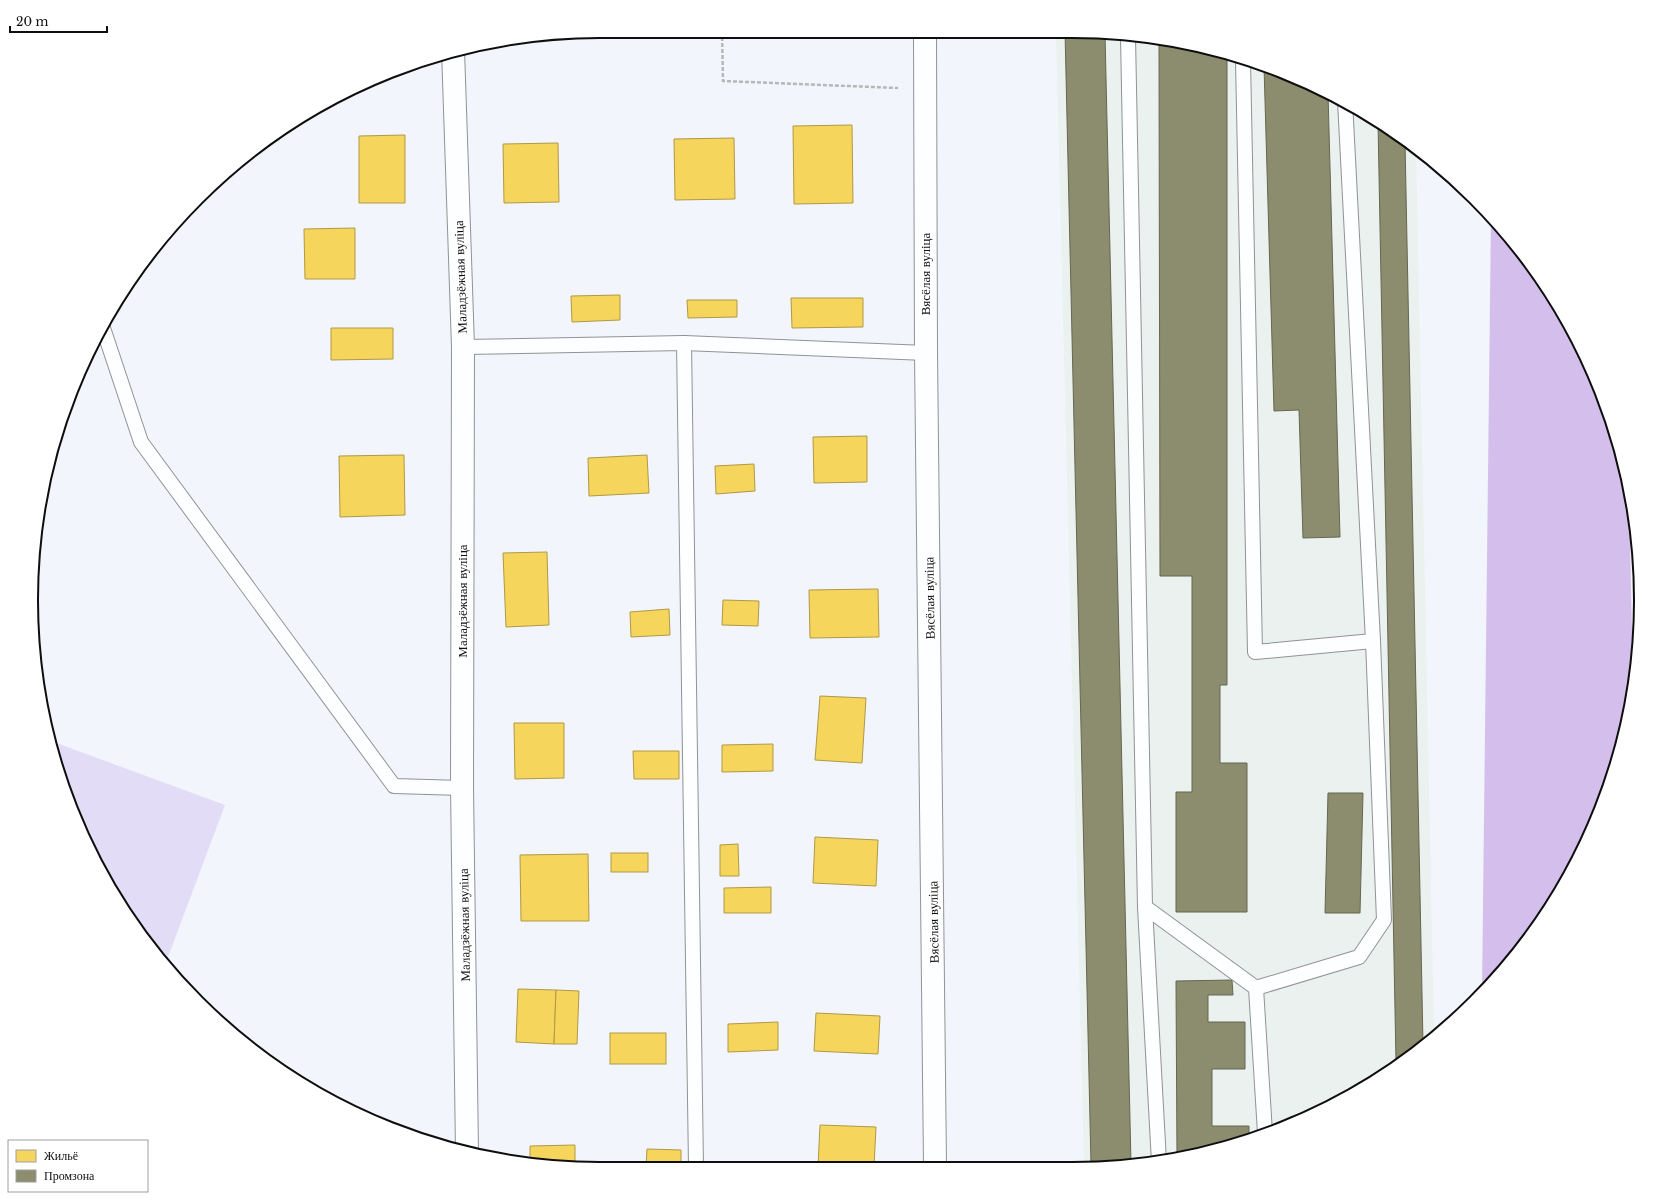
<svg xmlns="http://www.w3.org/2000/svg" width="1672" height="1200" font-family="'Libre Baskerville',serif">
<style>
.industrial{fill:#eaf1ee}
.forest{fill:#d4bfec}
.pitch{fill:#e3dcf7}
.homes{fill:#f6d55c;stroke:#b09945}
.industry{fill:#8c8c6e;stroke:#666651}
.lines{fill:none;stroke-linecap:round;stroke-linejoin:round}
.service-casing{stroke:#919295;stroke-width:16}
.minor-casing{stroke:#919295;stroke-width:24}
.path{stroke:#b6b7b8;stroke-width:2.5;stroke-dasharray:4 2;stroke-linecap:butt}
.service{stroke:#fdfeff;stroke-width:14}
.minor{stroke:#fdfeff;stroke-width:22}
.labels{text-anchor:middle;stroke-width:4;stroke-linejoin:round;paint-order:stroke}
.street-label{font-size:13px;fill:#0e0e0e;stroke:#fff}
.rim{fill:none;stroke:#0e0e0e;stroke-width:2}
</style>
<rect width="100%" height="100%" fill="#f2f5fc"/>
<!-- industrial -->
<path class="industrial" d="M1056 31H1072L1183 42 1290 74 1357 107 1416 150 1434 1037 1323 1110 1219 1150 1146 1164H1084Z"/>
<!-- forest -->
<path class="forest" d="M1491 216 1500 225 1565 316 1611 417 1629 497 1633 677 1622 747 1582 852 1523 947 1482 991Z"/>
<!-- pitch -->
<path class="pitch" d="M51 741 225 805 165 965 90 851 61 783Z"/>
<!-- homes -->
<g class="homes">
<path d="M852 125 853 203 794 204 793 126Z"/>
<path d="M405 135V203H359V136Z"/>
<path d="M734 138 735 199 675 200 674 139Z"/>
<path d="M558 143 559 202 504 203 503 144Z"/>
<path d="M355 228V279H305L304 229Z"/>
<path d="M620 295V320L572 322 571 296Z"/>
<path d="M791 298H863V327L792 328Z"/>
<path d="M687 300H737V317L688 318Z"/>
<path d="M331 328H393V359L331 360Z"/>
<path d="M867 436V482L814 483 813 437Z"/>
<path d="M404 455 405 515 340 517 339 456Z"/>
<path d="M647 455 649 493 589 496 588 458Z"/>
<path d="M754 464 755 491 716 494 715 466Z"/>
<path d="M547 552 549 625 506 627 503 553Z"/>
<path d="M878 589 879 637 810 638 809 590Z"/>
<path d="M723 600 759 601 758 626 722 625Z"/>
<path d="M669 609 670 635 631 637 630 612Z"/>
<path d="M820 696 866 698 862 763 815 760Z"/>
<path d="M514 723H564V778L515 779Z"/>
<path d="M773 744V771L722 772V745Z"/>
<path d="M633 751H679V779H634Z"/>
<path d="M815 837 878 840 876 886 813 883Z"/>
<path d="M738 844 739 876H720V845Z"/>
<rect x="611" y="853" width="37" height="19"/>
<path d="M588 854 589 921H521L520 855Z"/>
<path d="M771 887V913H724V888Z"/>
<path d="M518 989 556 990 554 1044 516 1042Z"/>
<path d="M556 990 579 991 577 1044H554Z"/>
<path d="M816 1013 880 1016 878 1054 814 1051Z"/>
<path d="M778 1022V1050L728 1052V1024Z"/>
<rect x="610" y="1033" width="56" height="31"/>
<path d="M820 1125 876 1127 874 1166H818Z"/>
<path d="M575 1145V1168H563L530 1162V1146Z"/>
<path d="M647 1149 681 1150V1167H646Z"/>
<path d="M776 1163V1166L729 1167V1164Z"/>
</g>
<!-- industry -->
<g class="industry">
<path d="M1065 31 1105 34 1131 1164H1091Z"/>
<path d="M1159 40 1183 42 1227 55V685H1220V763H1247V912H1176V792H1192V576H1160Z"/>
<path d="M1264 66 1290 74 1328 93 1340 537 1303 538 1299 410 1274 411Z"/>
<path d="M1378 122 1405 142 1423 1044 1396 1062Z"/>
<path d="M1328 793H1363L1360 913H1325Z"/>
<path d="M1232 980 1233 995H1208V1022H1245V1069H1212V1126H1249V1139L1219 1150 1177 1158 1176 981Z"/>
<path d="M1290 1117H1305L1290 1123Z"/>
</g>
<g class="lines">
<!-- service casing -->
<g class="service-casing">
<g id="service">
<path d="M1128 37 1145 907 1159 1162"/>
<path d="M1243 60 1255 652 1373 641 1345 101"/>
<path d="M103 328 141 442 394 786 462 788"/>
<path d="M684 343 696 1167"/>
<path d="M463 347 684 343 926 353"/>
<path d="M1145 907 1256 988 1265 1133"/>
<path d="M1256 988 1359 957 1384 920 1373 641"/>
</g>
</g>
<!-- minor casing -->
<g class="minor-casing">
<g id="minor">
<path d="M925 31 926 353 935 1165"/>
<path d="M453 50 463 347 462 788 467 1152"/>
</g>
</g>
<!-- path -->
<path class="path" d="M722 31 723 81 898 88"/>
<!-- service -->
<use href="#service" class="service"/>
<!-- minor -->
<use href="#minor" class="minor"/>
</g>
<g class="labels">
<!-- street labels -->
<g class="street-label">
<text transform="translate(925 274) rotate(-90)" y="5">Вясёлая вуліца</text>
<text transform="translate(460 277) rotate(-92)" y="5">Маладзёжная вуліца</text>
<text transform="translate(929 598) rotate(-91)" y="5">Вясёлая вуліца</text>
<text transform="translate(462 601) rotate(-90)" y="5">Маладзёжная вуліца</text>
<text transform="translate(933 922) rotate(-91)" y="5">Вясёлая вуліца</text>
<text transform="translate(464 925) rotate(-91)" y="5">Маладзёжная вуліца</text>
</g>
</g>
<!-- crop -->
<path d="M0 0H1672V1200H0ZM600 38H1072A562 562 0 0 1 1634 600V600A562 562 0 0 1 1072 1162H600A562 562 0 0 1 38 600V600A562 562 0 0 1 600 38Z" fill="#fff" fill-rule="evenodd"/>
<path class="rim" d="M600 38H1072A562 562 0 0 1 1634 600V600A562 562 0 0 1 1072 1162H600A562 562 0 0 1 38 600V600A562 562 0 0 1 600 38Z"/>
<!-- legend -->
<rect x="8" y="1140" width="140" height="52" fill="#ffffff" stroke="#9f9f9f"/>
<rect x="16" y="1150" width="20" height="12" fill="#f6d55c" stroke="#9f9f9f"/>
<text x="44" y="1160" font-size="12" fill="#0e0e0e">Жильё</text>
<rect x="16" y="1170" width="20" height="12" fill="#8c8c6e" stroke="#9f9f9f"/>
<text x="44" y="1180" font-size="12" fill="#0e0e0e">Промзона</text>
<!-- scale -->
<path d="M10 26v6h97v-6" fill="none" stroke="#0e0e0e" stroke-width="2"/>
<text x="16" y="26" font-size="12" fill="#0e0e0e" stroke="#ffffff" stroke-width="3" paint-order="stroke">20 m</text>
</svg>
